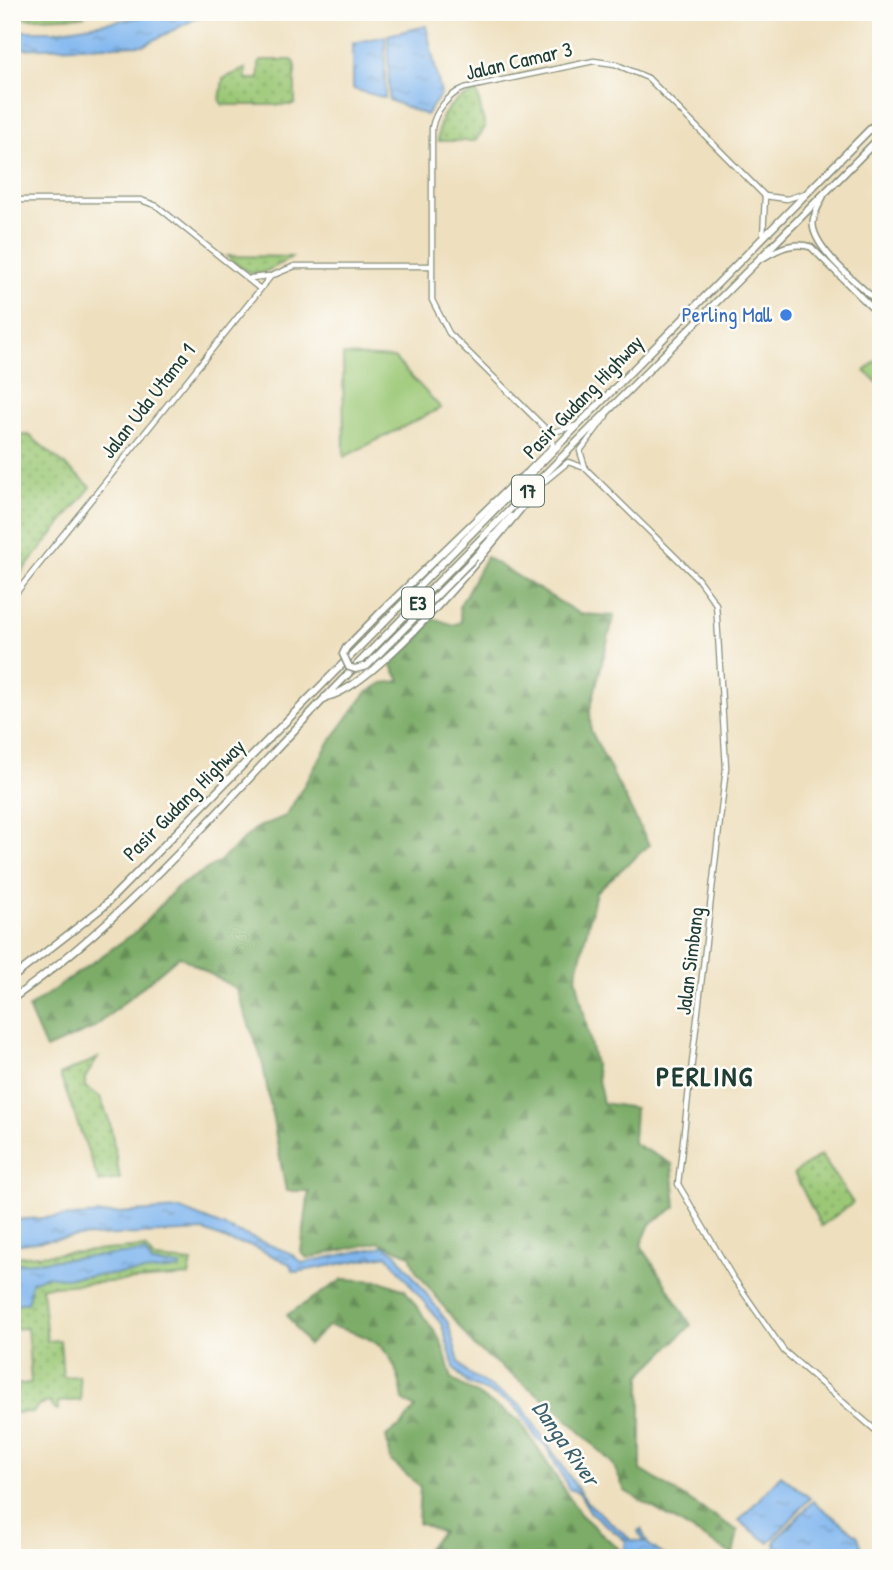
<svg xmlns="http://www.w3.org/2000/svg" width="893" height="1570" font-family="'Patrick Hand',sans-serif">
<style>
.grass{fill:url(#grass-dots);stroke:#5d8255;stroke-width:2}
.forest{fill:url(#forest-firs);stroke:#4e744e;stroke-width:2}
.garden{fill:#9bc876;stroke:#5d8255;stroke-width:2}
.water{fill:url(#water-ripples);stroke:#507a92;stroke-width:2}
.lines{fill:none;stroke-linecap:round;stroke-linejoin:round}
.minor-casing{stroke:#868e79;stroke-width:7}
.major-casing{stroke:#868e79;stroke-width:8}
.highway-casing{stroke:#868e79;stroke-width:9}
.minor{stroke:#fff;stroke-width:4.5}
.major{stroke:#fff;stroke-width:5}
.highway{stroke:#fff;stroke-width:6}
.highway-bridge-casing{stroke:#868e79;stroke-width:9;stroke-linecap:butt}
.highway-bridge{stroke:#fff;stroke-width:6}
.shop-dot{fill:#3f7fe0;stroke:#fdfcf7;stroke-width:2.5}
.labels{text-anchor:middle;stroke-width:5;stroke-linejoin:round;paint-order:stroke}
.shield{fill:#fdfcf7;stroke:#62766e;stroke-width:2}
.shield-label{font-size:19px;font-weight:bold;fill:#1f3d34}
.street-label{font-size:21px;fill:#1f3d34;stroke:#fdfcf7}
.shop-label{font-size:21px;fill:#366cbe;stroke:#fdfcf7;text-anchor:end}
.water-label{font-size:23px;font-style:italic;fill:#3c616c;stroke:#fdfcf7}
.district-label{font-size:28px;font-weight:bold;letter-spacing:2px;fill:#1f3d34;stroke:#fdfcf7}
</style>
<defs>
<pattern id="grass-dots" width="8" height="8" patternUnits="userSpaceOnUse" patternTransform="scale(1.75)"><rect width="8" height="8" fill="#9bc876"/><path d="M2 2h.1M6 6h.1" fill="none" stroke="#7ea462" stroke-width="1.8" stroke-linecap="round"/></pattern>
<pattern id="forest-firs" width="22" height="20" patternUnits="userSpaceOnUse" patternTransform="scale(1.75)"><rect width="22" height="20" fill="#7cac67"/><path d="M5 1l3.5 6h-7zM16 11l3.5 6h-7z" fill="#658d56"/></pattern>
<pattern id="water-ripples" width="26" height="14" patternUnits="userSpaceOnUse" patternTransform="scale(1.75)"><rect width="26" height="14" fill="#80b6ef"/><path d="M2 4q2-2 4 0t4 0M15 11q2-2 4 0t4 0" fill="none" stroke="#6895c2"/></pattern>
</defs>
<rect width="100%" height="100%" fill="#fdfcf7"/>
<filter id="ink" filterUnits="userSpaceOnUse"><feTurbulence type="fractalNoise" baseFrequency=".0143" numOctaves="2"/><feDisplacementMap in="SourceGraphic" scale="14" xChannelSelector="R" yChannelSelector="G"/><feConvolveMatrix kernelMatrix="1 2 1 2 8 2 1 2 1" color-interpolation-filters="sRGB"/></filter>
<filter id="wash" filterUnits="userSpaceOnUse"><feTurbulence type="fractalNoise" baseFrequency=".00686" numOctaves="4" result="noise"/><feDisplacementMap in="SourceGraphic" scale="28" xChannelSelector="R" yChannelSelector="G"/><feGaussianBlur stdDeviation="1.57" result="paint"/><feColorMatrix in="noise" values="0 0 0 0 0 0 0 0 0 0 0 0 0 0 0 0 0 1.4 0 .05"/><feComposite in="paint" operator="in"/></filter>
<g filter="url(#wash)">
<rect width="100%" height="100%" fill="#eedfbe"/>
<!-- grass -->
<g class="grass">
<path d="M12 12H85L84 16 12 19Z"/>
<path d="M263 60H292L295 63V103L293 105H223L220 101 223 79 246 68V79H259V62Z"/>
<path d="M477 92 485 128 475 141H438C438 114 451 99 477 92Z"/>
<path d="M227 256 292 257C260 275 255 283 227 256Z"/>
<path d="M29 435 91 487 12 584V436Z"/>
<path d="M98 1058 85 1078V1087L100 1097 110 1123 120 1179 99 1182 60 1075Z"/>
<path d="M821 1155 853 1203 821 1226 794 1173Z"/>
<path d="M145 1247 154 1259 192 1262 189 1276 42 1287 47 1341 60 1340 63 1377 79 1376 81 1400 58 1402V1410H55L50 1402 38 1405 34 1412 14 1413 12 1385 31 1383 27 1328 12 1329V1257Z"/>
</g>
<!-- forest -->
<g class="forest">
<path d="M486 557 580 614 614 616 590 710 591 731 649 845 596 892 576 976 603 1103 635 1108 633 1143 672 1164 676 1207 650 1224 641 1245 691 1325 641 1375V1470L738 1531 733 1555 625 1491 613 1464 556 1408 476 1348 416 1271 410 1255 379 1242 307 1258 301 1252 309 1191H286L262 1060 236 989 179 956 94 1028 46 1049 28 1008 137 931 177 887 219 862 256 828 286 816 330 741 366 693 383 683 400 681 390 662 417 641 433 618 453 625 461 622 459 607Z"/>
<path d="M343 1279 381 1281 405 1290 441 1341 452 1379 520 1421 580 1514 619 1549V1558H434L424 1551 442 1532 418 1523 420 1487 391 1461 386 1436 402 1425 415 1408 403 1400C396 1348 377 1336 328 1326L308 1345 287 1315Z"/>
</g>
<!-- garden -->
<g class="garden">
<path d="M343 355 394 358 441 408 344 457Z"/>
<path d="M881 356V386L865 371Z"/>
</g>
<!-- water -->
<g class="water">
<path d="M172 12H209L144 45 12 49V31H55Z"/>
<path d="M426 26 441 94 426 115 389 100 388 35Z"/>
<path d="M385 36V98L353 89V43Z"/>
<path d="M180 1209 290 1253 302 1263 384 1246 396 1253 448 1323 459 1362 466 1372 521 1405 587 1502 631 1540 644 1542 638 1531 641 1529 648 1544 668 1558H650L630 1551 623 1558 626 1541 591 1513 579 1493 569 1489 546 1446 537 1439 521 1413 509 1402 467 1383 455 1370 442 1325 387 1255 297 1272 293 1271 290 1264 250 1245 234 1243 204 1231 73 1237 12 1245V1220Z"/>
<path d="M145 1252 152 1263 181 1266 180 1269 63 1278 46 1276 31 1282 28 1303H12V1264Z"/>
<path d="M781 1475 810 1498 769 1543 739 1521Z"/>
<path d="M813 1501 858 1536 865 1558H794L775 1546V1541Z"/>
</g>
</g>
<g filter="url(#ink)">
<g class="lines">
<!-- minor casing -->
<g class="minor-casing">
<g id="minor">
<path d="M12 200H141L157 206 259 288"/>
<path d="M763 237 765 196"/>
<path d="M251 278 269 276"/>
<path d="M550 433 575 426"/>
<path d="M585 467 580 451 606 416"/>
<path d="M529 470 553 446 550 433 449 333 432 300V128C435 111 449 94 465 88L594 61 615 64 648 78 765 196 787 199 803 194"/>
<path d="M545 481 568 462 585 468 697 578 716 604 717 618 726 768 678 1184 732 1276 784 1351 881 1435"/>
<path d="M12 598 271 276 295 266H430"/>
</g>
</g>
<!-- major casing -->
<g class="major-casing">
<g id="major">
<path d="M823 197C819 205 814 213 813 222 811 248 863 288 881 305"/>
<path d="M763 258C778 249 793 241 811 247L881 317"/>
</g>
</g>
<!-- highway casing -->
<g class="highway-casing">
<g id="highway">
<path d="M475 557 511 517"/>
<path d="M382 611 515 482 533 469"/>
<path d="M325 697C378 690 508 524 545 479"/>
<path d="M12 978 102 908 881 118"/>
<path d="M12 999C141 908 238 786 348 674 524 493 704 316 881 136"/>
</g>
</g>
<!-- minor -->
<use href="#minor" class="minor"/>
<!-- major -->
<use href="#major" class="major"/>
<!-- highway -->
<use href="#highway" class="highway"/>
<!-- highway-bridge casing -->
<g class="highway-bridge-casing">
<path id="highway-bridge" d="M382 611 346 648 343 654 349 667 355 669 367 666 475 557"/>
</g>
<!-- highway-bridge -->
<use href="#highway-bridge" class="highway-bridge"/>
</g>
</g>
<!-- markers -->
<circle class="shop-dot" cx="786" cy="315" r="7"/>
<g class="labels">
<!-- shield labels -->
<g class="shield">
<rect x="512" y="475.5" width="32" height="31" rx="5"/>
<rect x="402" y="587.5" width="32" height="31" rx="5"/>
</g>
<g class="shield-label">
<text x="528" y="498">17</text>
<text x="418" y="610">E3</text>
</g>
<!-- street labels -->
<g class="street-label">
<text transform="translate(519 61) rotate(-13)" y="7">Jalan Camar 3</text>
<text transform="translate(583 397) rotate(-46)" y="7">Pasir Gudang Highway</text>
<text transform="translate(148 401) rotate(-52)" y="7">Jalan Uda Utama 1</text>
<text transform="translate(184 800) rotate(-45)" y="7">Pasir Gudang Highway</text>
<text transform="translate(690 961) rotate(-83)" y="7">Jalan Simbang</text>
</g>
<!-- shop labels -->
<g class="shop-label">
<text x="772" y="322">Perling Mall</text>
</g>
<!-- water labels -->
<g class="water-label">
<text transform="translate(566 1443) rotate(55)" y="8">Danga River</text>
</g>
<!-- district labels -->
<g class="district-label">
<text x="705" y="1086">PERLING</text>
</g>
</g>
<!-- margin -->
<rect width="893" height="1570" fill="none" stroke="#fdfcf7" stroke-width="42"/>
</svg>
